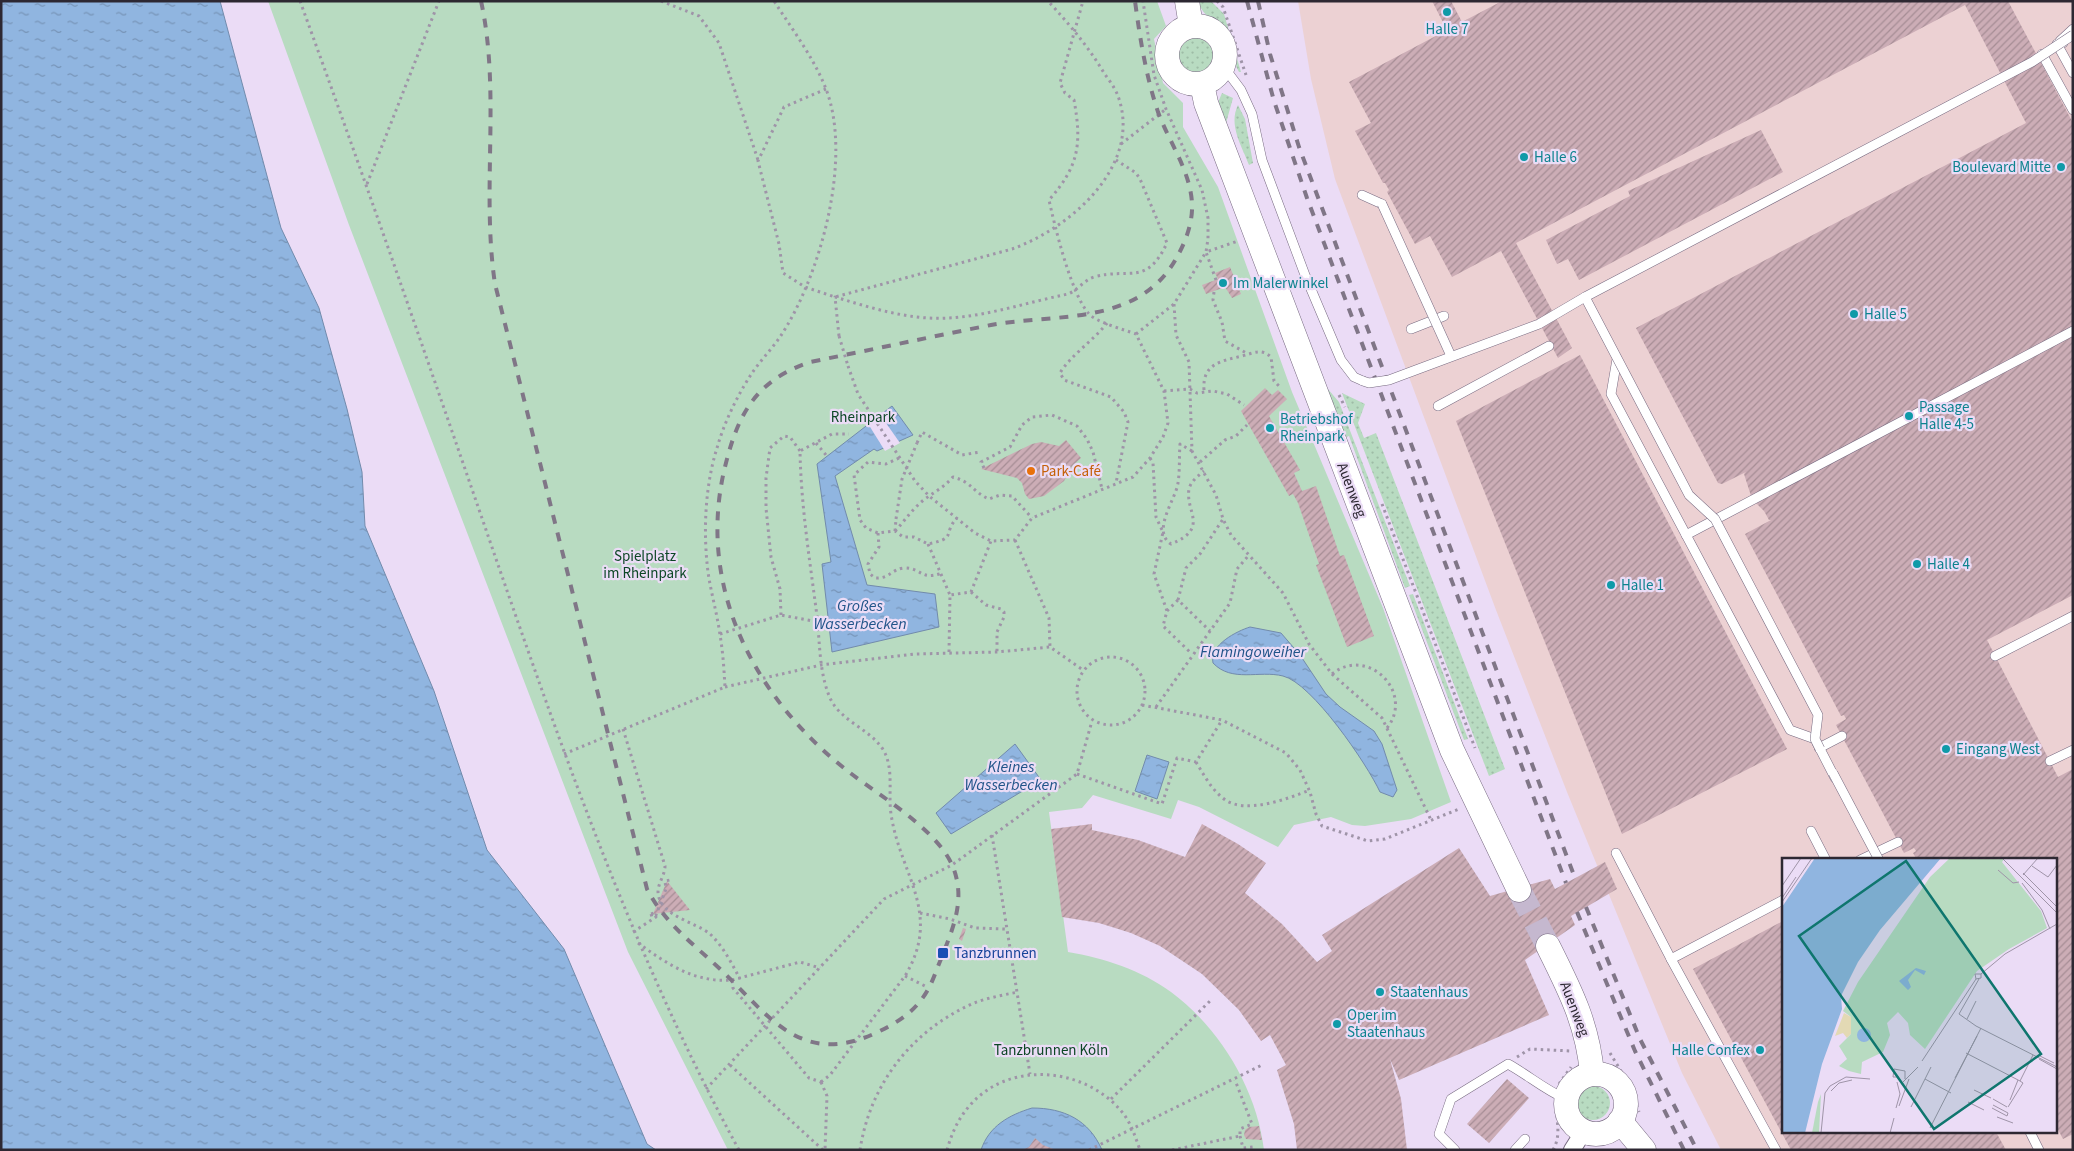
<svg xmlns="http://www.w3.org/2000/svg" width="2074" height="1151" font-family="'Source Sans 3',sans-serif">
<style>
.commercial{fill:#ecd1d3;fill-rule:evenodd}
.grass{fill:url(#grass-dots)}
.park{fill:#b8dbc1}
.water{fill:url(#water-ripples);stroke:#728bac}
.pier{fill:#ebdcf6}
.building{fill:url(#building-hatch)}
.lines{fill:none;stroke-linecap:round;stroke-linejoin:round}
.secondary-tunnel{stroke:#c5b8cf;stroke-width:24;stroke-dasharray:24 12;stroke-linecap:butt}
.lane-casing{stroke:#776a81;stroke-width:10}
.street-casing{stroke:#776a81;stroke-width:18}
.secondary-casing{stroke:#776a81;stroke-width:25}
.path{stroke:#9f94a8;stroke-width:3;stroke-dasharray:2.5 4;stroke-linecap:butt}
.lane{stroke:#fff;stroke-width:9}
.street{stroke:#fff;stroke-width:16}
.secondary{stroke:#fff;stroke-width:24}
.rail{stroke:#807687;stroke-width:4;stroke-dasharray:9 9;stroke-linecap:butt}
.lane-bridge-casing{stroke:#776a81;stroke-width:10;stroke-linecap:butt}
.path-bridge{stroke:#9f94a8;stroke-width:3;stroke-dasharray:2.5 4;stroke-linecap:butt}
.lane-bridge{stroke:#fff;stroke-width:9}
.culture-dot{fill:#0f9aa8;stroke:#ebdcf6;stroke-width:2}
.food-dot{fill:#e8710a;stroke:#ebdcf6;stroke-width:2}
.transit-dot{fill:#1a4fb4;stroke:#ebdcf6;stroke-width:2}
.labels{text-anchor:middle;stroke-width:4.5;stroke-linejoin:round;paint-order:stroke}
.culture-label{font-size:15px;fill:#0d838f;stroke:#ebdcf6;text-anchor:start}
.park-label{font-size:15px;fill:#0c4725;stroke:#ebdcf6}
.food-label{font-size:15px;fill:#c56008;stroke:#ebdcf6;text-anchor:start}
.street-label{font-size:15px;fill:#2d2832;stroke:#ebdcf6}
.transit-label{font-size:15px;fill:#164399;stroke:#ebdcf6;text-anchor:start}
.water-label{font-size:16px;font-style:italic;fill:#205489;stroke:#ebdcf6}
.inset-road{fill:none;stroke:#9f94a8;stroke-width:1}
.view{fill:#0f766e;fill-opacity:0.15;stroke:#0f766e;stroke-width:2.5}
.inset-edge{fill:none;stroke:#2d2832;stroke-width:2.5}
</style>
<defs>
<pattern id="grass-dots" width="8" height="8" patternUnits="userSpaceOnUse" patternTransform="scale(1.25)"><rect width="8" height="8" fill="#b8dbc1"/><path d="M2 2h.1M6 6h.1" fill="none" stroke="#9ebca6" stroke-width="1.8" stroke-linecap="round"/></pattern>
<pattern id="water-ripples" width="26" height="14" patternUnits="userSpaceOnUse" patternTransform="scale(1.25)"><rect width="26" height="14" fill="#90b5e0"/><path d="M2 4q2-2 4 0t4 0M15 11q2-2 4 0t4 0" fill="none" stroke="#7693b6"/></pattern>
<pattern id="building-hatch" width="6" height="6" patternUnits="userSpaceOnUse" patternTransform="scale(1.25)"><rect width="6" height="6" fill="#ccadb6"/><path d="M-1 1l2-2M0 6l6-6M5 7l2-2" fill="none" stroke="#a68d95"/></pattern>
</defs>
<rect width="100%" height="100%" fill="#ebdcf6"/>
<!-- commercial -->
<path class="commercial" d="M1298 1H2073V1150H1721L1682 1073 1567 792 1496 610 1335 179 1311 79ZM1783 860H2055V1132H1783Z"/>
<!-- grass -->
<g class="grass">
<path d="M1197 1H1211L1224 14 1241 72H1239C1232 60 1233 46 1225 34 1217 21 1205 19 1197 1Z"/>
<circle cx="1195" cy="55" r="19"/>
<path d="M1222 93 1233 98 1226 123 1327 388 1339 402 1410 586 1405 588 1349 436 1343 438 1219 109V100Z"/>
<path d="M1238 105 1245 119 1253 163 1249 165C1242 146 1228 125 1238 105Z"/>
<path d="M1342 393 1365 404 1358 423 1364 438 1376 433 1505 769 1489 776Z"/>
<path d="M1413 594 1468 739 1464 740 1409 595Z"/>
<circle cx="1593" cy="1103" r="17"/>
</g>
<!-- park -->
<path class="park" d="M268 1H1157L1166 26 1154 39 1163 83 1183 103V127L1218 187 1292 392 1383 608 1451 802 1411 819 1365 826 1352 825 1331 817 1294 825 1278 847 1199 807 1178 800 1171 819 1093 795 1082 808 1049 812 1068 952C1104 958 1141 970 1171 992 1220 1028 1257 1090 1264 1150H728L628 952 349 225Z"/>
<!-- water -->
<g class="water">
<path d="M1 1H220L281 228 319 308 347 409 362 472 365 526 434 691 487 850 564 949 647 1144 656 1150H1Z"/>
<path d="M892 406 913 435 877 451 874 449 835 476 867 585 935 594 939 627 832 652 822 564 831 562 817 464Z"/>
<path d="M1250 627 1281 633 1300 655 1326 694 1340 707 1374 731 1382 744 1397 790 1393 797 1380 792C1367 764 1312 683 1283 676 1259 670 1232 683 1213 663 1209 645 1237 631 1250 627Z"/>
<path d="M1015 744 1041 780 951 834 936 813Z"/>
<path d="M1147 755 1169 762 1157 799 1135 791Z"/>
<path d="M1032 1108C1064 1108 1089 1120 1102 1150H981C989 1126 1009 1115 1032 1108Z"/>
</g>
<!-- pier -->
<path class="pier" d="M879 413 900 443 885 451 867 422Z"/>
<!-- building -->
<g class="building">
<path d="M1432 1H1451L1462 22 1502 1H2008L2073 123V595L1987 640 2058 777 2073 769V1134L2063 1139 2055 1124V860H1917L1913 853 1916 851 1914 848 1904 853 1836 725 1846 719 1844 715 1841 716 1745 534 1771 520H1769L1764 511 1752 499 1744 474 1746 472 1722 484 1718 483 1636 328 2026 123 1965 5 1516 243 1572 348 1558 358 1501 251 1452 277 1430 236 1415 244 1387 192 1389 190 1385 183H1383L1355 131 1371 123 1349 82 1447 30Z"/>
<path d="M1761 130 1783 172 1579 280 1568 259 1557 264 1546 240 1630 196 1628 191Z"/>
<path d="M1230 267 1241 294 1232 298 1225 287 1206 294 1202 285 1218 279 1215 273Z"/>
<path d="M1580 355 1787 749 1622 834 1456 421Z"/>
<path d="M1265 388 1272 395 1278 390 1287 399 1269 416 1300 470 1294 473 1302 491 1316 486 1340 556 1344 555 1374 636 1347 647 1316 565 1319 564 1298 503 1293 494 1289 496 1241 411Z"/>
<path d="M1066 440 1081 458 1072 466 1064 481 1044 496 1029 499 1025 494 1022 483 1017 478 981 469 1032 444 1041 442 1059 446Z"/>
<path d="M1092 824V830L1138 840 1185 857 1202 824 1238 844 1266 863 1245 893 1282 924 1317 962 1332 951 1322 935 1459 848 1490 896 1550 879 1555 889 1605 862 1617 889 1571 916 1575 925 1525 960 1549 1015 1399 1080 1390 1059 1401 1099 1407 1150H1297L1294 1124 1277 1070 1286 1065 1270 1035 1261 1041 1239 1010 1202 974 1160 946 1131 933 1099 923 1062 917 1051 829Z"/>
<path d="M667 881 690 910 653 914Z"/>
<path d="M1783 921V1132H1996L2006 1150H1791L1693 969Z"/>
<path d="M963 928 966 929 962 941 959 939Z"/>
<path d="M1507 1079 1529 1098 1489 1143 1467 1124Z"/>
<path d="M1259 1126 1262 1140 1246 1139 1244 1135 1245 1130 1249 1127Z"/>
<path d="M1035 1138 1043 1145 1056 1150H1022L1029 1147Z"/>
</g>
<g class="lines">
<!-- secondary-tunnel -->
<path class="secondary-tunnel" d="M1519 890 1548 946"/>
<!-- lane casing -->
<g class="lane-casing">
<g id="lane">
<path d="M2060 41 2073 29"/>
<path d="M2063 43 2057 44 2073 73"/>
<path d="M2042 54 2073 110"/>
<path d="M1223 66 1241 90 1252 114 1262 160 1305 275 1341 360 1354 377 1363 381"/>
<path d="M1362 195 1382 204"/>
<path d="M1411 329 1444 316"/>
<path d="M1617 359 1611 394 1790 730 1815 739"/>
<path d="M1438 406 1549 346"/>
<path d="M1686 535 2073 331"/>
<path d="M1995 656 2073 616"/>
<path d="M1817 743 1835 778"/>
<path d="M1819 748 1842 736"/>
<path d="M2050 761 2073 750"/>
<path d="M1811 831 1826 860"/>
<path d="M1616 853 1671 959 1776 1150"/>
<path d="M1860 860 1898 842"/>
<path d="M1671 959 1783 900"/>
<path d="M2030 1132 2039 1150"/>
<path d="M1455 1150 1439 1134 1451 1099 1508 1064C1528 1075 1545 1090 1566 1099"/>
<path d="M1515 1150 1525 1139"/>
</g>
</g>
<!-- street casing -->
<g class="street-casing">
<path id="street" d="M1572 1150 1584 1131"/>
</g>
<!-- secondary casing -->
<g class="secondary-casing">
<g id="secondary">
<path d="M1187 1 1191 26"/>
<circle cx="1196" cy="55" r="29"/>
<path d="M1202 84 1206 103 1452 750 1519 890"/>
<path d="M1548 946C1570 990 1588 1025 1592 1074"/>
<circle cx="1596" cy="1104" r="30"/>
<path d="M1620 1121 1644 1150"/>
</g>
</g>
<!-- path -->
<g class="path">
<path d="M300 1C367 185 431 370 495 556 565 758 636 961 739 1150"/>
<path d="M661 1 699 16 719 43 758 160"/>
<path d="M1217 1 1223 7 1246 75"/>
<path d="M826 89 784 107 758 161 779 244 783 273 805 287 835 297 1012 249C1071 228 1143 165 1118 96 1115 88 1109 80 1104 73 1088 46 1069 24 1048 1"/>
<path d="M1121 144 1166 109"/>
<path d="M367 184 439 1"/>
<path d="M1216 280 1206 252 1238 241"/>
<path d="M1214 292 1213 300 1222 322 1225 341 1248 354"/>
<path d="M1174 304 1176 335 1189 362 1192 451 1216 495 1223 519 1231 535 1283 593 1309 644 1332 674 1382 718 1431 820"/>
<path d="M1107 323C1094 340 1069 357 1060 373L1064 380 1111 397 1124 412 1128 422 1116 483"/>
<path d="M1136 334 1174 304 1206 252 1208 239V218L1202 190 1166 109 1154 75 1143 1"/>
<path d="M839 336 835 297C865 306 896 316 928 318 974 321 1023 303 1068 294 1078 290 1084 280 1094 277 1130 267 1146 287 1167 243L1140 179 1136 173 1116 160"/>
<path d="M848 366 858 394 915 481 929 496 975 533 991 541 1015 540 1032 518 1133 477 1150 458 1163 437 1168 423 1164 391 1136 334C1125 330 1096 322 1089 314 1071 294 1055 227 1049 200 1079 166 1082 144 1074 100L1065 93 1060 83 1083 1"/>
<path d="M1204 390C1202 363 1222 361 1242 356 1254 353 1261 348 1271 357L1274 381 1280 387"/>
<path d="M1164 391 1190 389 1197 393 1213 391 1227 394 1244 405"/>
<path d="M1339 395 1345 407"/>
<path d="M816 443 826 455"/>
<path d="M917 443 922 432 962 455 980 452"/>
<path d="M1192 451 1180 444C1179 457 1180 470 1178 483 1176 499 1151 531 1171 544 1210 528 1185 512 1189 489 1191 481 1198 476 1204 471"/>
<path d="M899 458 886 464 868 462 854 475 860 520 866 528 878 533 895 531 903 537H914L928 544C958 538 942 534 957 518"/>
<path d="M1150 458 1153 463 1156 517 1163 532 1154 574 1167 611 1163 626 1192 654"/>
<path d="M1200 462 1225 440 1236 436 1247 425"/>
<path d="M984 468 981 462 1010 447 1022 425 1032 417 1052 415 1077 426 1087 439 1093 452 1102 489"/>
<path d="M1382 504 1475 748"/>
<path d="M895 531C902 524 908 515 916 507 927 495 942 490 953 477 972 482 974 493 989 499L1000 495 1012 496 1032 518"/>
<path d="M895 531 896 519"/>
<path d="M878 533 879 547 868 564 870 574 875 578C889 579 892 569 904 568 923 568 920 581 942 573"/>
<path d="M1015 540 1049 618 1050 647 1083 670"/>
<path d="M928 544 950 595"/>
<path d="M971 592 986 605 1001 609 1004 612V617L997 632V652"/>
<path d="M1178 600 1186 568 1200 554 1223 519"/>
<path d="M1167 611 1178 600 1210 631"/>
<path d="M781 615 780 589 771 557 766 508V478L770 448 784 436 790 437 800 451"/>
<path d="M720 634 781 615 818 622"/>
<path d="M949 652 950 595 971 592 991 541"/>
<circle cx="1111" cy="691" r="34"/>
<path d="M1332 674C1368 645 1415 693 1387 728"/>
<path d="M725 687 821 665 915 654 997 652 1050 647"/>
<path d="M1142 705 1222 720 1286 753 1300 770 1310 792 1316 814 1322 826 1368 841 1385 839 1459 809"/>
<path d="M1156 707 1230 603 1237 569 1249 555"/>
<path d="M623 729 665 866C665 875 658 883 658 892 659 916 696 922 710 934 723 946 732 964 740 979"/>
<path d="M564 754 725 687C724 670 723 652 720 635 717 613 711 593 708 572 703 532 705 486 717 448 724 423 737 396 752 373 760 361 771 350 780 337 820 277 853 159 826 89 814 58 792 29 774 1"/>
<path d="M1196 762C1204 775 1211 789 1224 799 1245 815 1287 799 1310 790"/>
<path d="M1077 774 1162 804 1177 758 1196 762 1222 720"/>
<path d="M992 835 1030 1074"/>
<path d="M920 913 950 919 975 928 1006 929"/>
<path d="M651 914 652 917 656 915 666 889 665 881 670 880"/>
<path d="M633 932 656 917 654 913 651 914"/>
<path d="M638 943C667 964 695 983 732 980L733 988 809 1078 821 1082"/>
<path d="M905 976 925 986"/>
<path d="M732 980 800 962 820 968"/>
<path d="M1610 1053 1630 1086 1639 1112"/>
<path d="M1517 1057 1530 1049 1571 1051"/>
<path d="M730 1065 823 1150"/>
<path d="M821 1082 830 1075 905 976C943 913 900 875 891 814 888 793 894 770 884 751 871 729 841 722 830 698 819 672 820 644 817 616 810 562 801 506 800 451L832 434H849"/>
<path d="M821 1082 827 1096 825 1150"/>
<path d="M1559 1084 1571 1067"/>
<path d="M706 1089 884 899 952 865 1077 774 1092 721"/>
<path d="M1111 1099 1211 1000"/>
<path d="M1240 1136 1243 1148 1253 1147V1150"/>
<path d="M860 1150C870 1084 912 1030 974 1003 987 998 1003 995 1018 992"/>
<path d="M947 1150C952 1132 959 1117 972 1103 1012 1060 1086 1068 1122 1112 1131 1123 1135 1136 1140 1150"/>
<path d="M1089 1150 1262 1065"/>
<path d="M1172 1150 1240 1136V1129L1252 1124 1235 1080"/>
<path d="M1553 1150C1561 1136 1557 1123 1556 1107"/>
</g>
<!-- lane -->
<use href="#lane" class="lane"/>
<!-- street -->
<use href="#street" class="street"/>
<!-- secondary -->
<use href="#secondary" class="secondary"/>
<!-- rail -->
<g class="rail">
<path d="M481 1C501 92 481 191 495 284L647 889C664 922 692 943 719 968 768 1014 799 1068 876 1033 894 1024 909 1016 921 1000 931 988 935 973 941 959 953 928 966 900 953 867 938 830 880 796 849 772 756 700 697 590 724 471 737 416 754 381 810 362 870 350 930 337 991 325 1056 313 1139 327 1177 257 1186 241 1193 222 1192 203 1190 170 1169 142 1158 112 1146 76 1140 39 1135 1"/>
<path d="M1247 1 1274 101 1307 198 1566 883"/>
<path d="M1258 1 1270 54 1299 147 1575 878"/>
<path d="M1586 907 1640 1039 1697 1150"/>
<path d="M1577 912 1635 1051 1684 1150"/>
</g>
<!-- lane-bridge casing -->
<g class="lane-bridge-casing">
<g id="lane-bridge">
<path d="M1382 204 1451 356"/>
<path d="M1585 297 1689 495 1715 519 1818 715 1815 739 1820 749"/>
<path d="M1363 381 1369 383 1389 380 1539 324 1585 297 2032 62 2073 35"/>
<path d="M1833 773 1879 860"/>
</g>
</g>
<!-- path-bridge -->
<g class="path-bridge">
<path d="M839 336 848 366"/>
<path d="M896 519 902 479 917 443"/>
</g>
<!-- lane-bridge -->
<use href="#lane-bridge" class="lane-bridge"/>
</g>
<!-- markers -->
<g class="culture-dot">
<circle cx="1447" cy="12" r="5"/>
<circle cx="1524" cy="157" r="5"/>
<circle cx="2061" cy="167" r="5"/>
<circle cx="1223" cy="283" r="5"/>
<circle cx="1854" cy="314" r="5"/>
<circle cx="1909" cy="416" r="5"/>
<circle cx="1270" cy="428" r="5"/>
<circle cx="1917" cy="564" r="5"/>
<circle cx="1611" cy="585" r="5"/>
<circle cx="1946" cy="749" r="5"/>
<circle cx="1380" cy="992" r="5"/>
<circle cx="1337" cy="1024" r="5"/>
<circle cx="1760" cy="1050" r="5"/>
</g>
<circle class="food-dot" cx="1031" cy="471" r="5"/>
<rect class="transit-dot" x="937" y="947" width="12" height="12" rx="2.5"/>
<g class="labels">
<!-- culture labels -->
<g class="culture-label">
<text x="1447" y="34" text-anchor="middle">Halle 7</text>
<text x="1534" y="162">Halle 6</text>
<text x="2051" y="172" text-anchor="end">Boulevard Mitte</text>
<text x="1233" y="288">Im Malerwinkel</text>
<text x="1864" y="319">Halle 5</text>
<text x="1919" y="412">Passage<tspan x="1919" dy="17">Halle 4-5</tspan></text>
<text x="1280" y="424">Betriebshof<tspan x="1280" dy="17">Rheinpark</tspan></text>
<text x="1927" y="569">Halle 4</text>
<text x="1621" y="590">Halle 1</text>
<text x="1956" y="754">Eingang West</text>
<text x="1390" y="997">Staatenhaus</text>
<text x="1347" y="1020">Oper im<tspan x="1347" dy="17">Staatenhaus</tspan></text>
<text x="1750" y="1055" text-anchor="end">Halle Confex</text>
</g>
<!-- park labels -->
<g class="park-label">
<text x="863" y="422">Rheinpark</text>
<text x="645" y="561">Spielplatz<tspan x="645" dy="17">im Rheinpark</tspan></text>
<text x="1051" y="1055">Tanzbrunnen Köln</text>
</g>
<!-- food labels -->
<g class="food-label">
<text x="1041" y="476">Park-Café</text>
</g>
<!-- street labels -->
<g class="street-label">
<text transform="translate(1352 490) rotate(69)" y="5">Auenweg</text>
<text transform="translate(1575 1009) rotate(69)" y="5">Auenweg</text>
</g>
<!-- transit labels -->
<g class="transit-label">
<text x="954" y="958">Tanzbrunnen</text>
</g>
<!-- water labels -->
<g class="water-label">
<text x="860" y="611">Großes<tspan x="860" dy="18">Wasserbecken</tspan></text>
<text x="1253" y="657">Flamingoweiher</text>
<text x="1011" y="772">Kleines<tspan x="1011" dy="18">Wasserbecken</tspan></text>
</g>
</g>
<!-- overview -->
<g transform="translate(1782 858)">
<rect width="275" height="275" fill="#ebdcf6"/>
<path d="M39 236 37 275H30L36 244Z" fill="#b8dbc1"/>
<path d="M62 155 69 159V176L65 180 61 175 53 178Z" fill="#e3d9b4"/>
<path d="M168 0H223L220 4 259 53 265 70 227 91 195 113 143 191 128 177 126 165 116 154 105 165 108 177 101 194 80 204 79 216 67 213 57 208 65 201 57 188 69 176V159L61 153 76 124 148 19Z" fill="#b8dbc1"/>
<path d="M33 0H159L98 72 76 104 59 138 60 151 40 206 23 275H0V49ZM134 110 144 113 142 117 133 112 126 122 129 129 126 132 117 123ZM75 177a7 7 0 1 1 14 0a7 7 0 1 1-14 0Z" fill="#90b5e0"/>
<path class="inset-road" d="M220 0 275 55M250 8 266 19 275 7M216 12 231 25 237 24M241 15 275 49M241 17 256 0M240 25 260 52 268 71M0 28 19 0M0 40 14 19M0 44 30 0M199 116 223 96 275 66M197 121 177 156 194 168 275 209M185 161 194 143M184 195 238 223M258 198 272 205M257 201 275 211M140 203 194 121 193 116H199V120L194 121M117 219H111L112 211 123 213V221M173 220 195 178M143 221 169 235M121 224 136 209M192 232 209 240M49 233 57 225 70 222M211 241 225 249M228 242 236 222M186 244 202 252M117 248 127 221M129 249 149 209M226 249 241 225 238 223 251 197M114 250 118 236 115 224M210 250 225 258 226 255 211 247M215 259 231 265M148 270 199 170M39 275 43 235 48 228 64 219 88 221M108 275 112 260"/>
<path class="view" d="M124 3 259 196 152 271 17 78Z"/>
<rect width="275" height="275" class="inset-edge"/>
</g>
<!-- border -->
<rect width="2074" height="1151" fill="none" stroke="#2d2832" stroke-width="5"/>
</svg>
